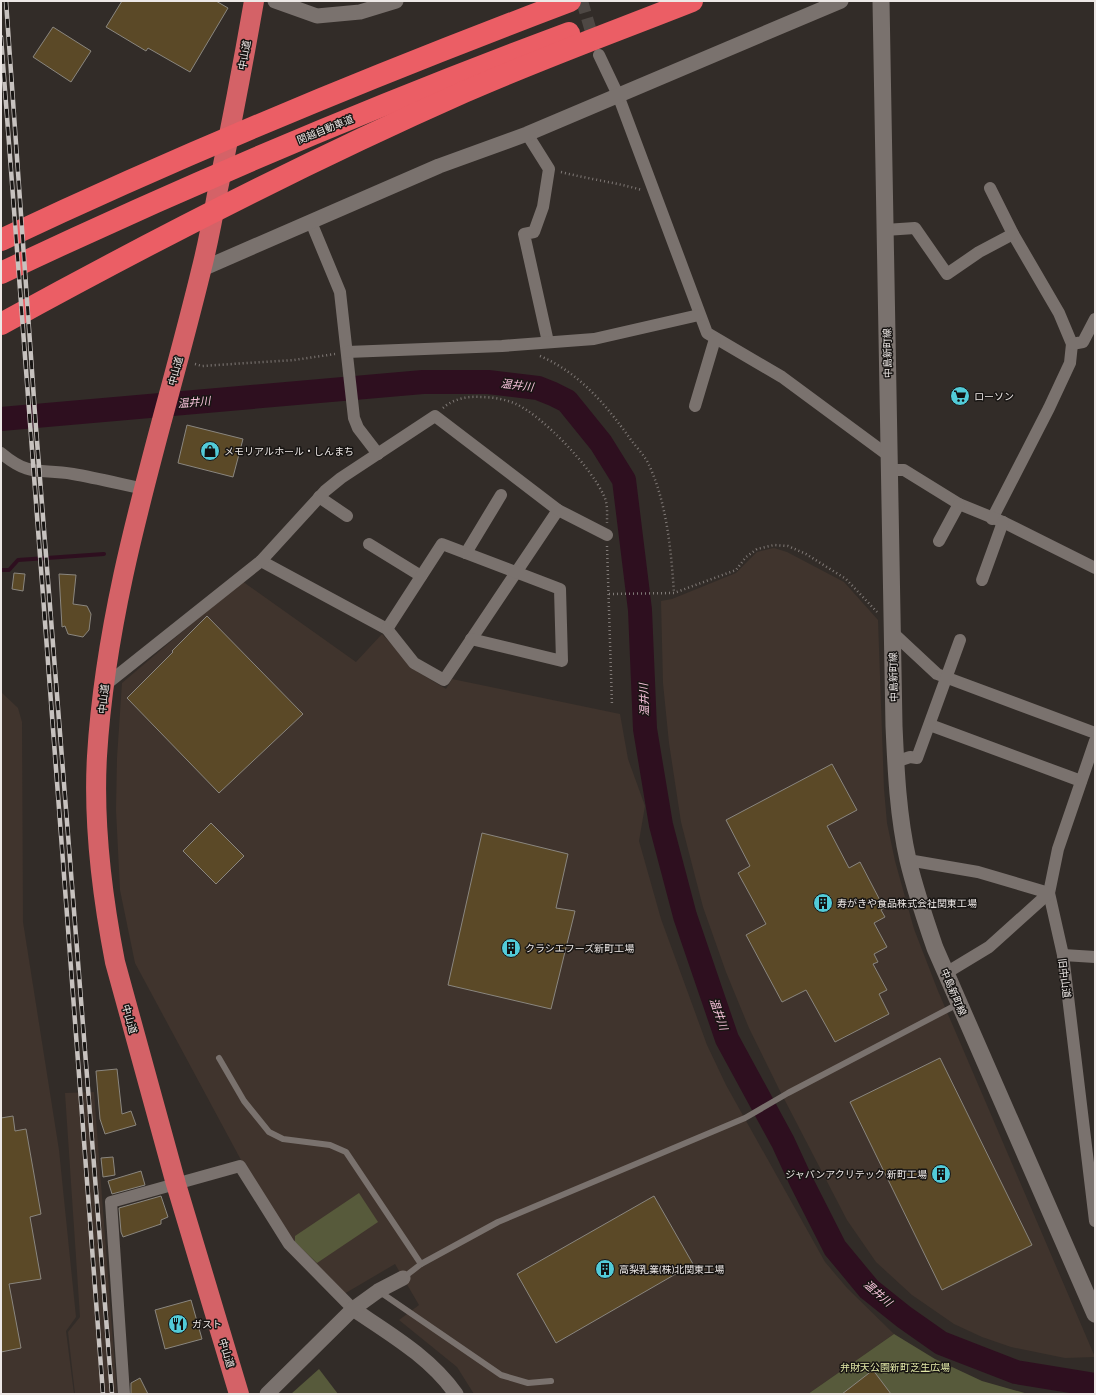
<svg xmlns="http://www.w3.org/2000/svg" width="1096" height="1395" font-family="'Titillium Web','Noto Sans JP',sans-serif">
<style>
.built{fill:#40342d}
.green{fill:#575a3b}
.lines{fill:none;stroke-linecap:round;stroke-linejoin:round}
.stream{stroke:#2e0f1f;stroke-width:4}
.river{stroke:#2e0f1f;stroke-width:24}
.building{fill:#5b4927;stroke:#8a867f}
.minor-tunnel{stroke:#4e4844;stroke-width:12;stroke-dasharray:12 6;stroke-linecap:butt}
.path{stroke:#807a77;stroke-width:2.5;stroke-dasharray:1 3;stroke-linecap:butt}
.service{stroke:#7a726e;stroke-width:6}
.minor{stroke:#7a726e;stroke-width:12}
.tertiary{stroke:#7a726e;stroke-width:15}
.secondary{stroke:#7a726e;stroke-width:17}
.trunk{stroke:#d46267;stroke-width:20}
.motorway{stroke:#eb5e65;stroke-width:22}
.rail-casing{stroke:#c7c2bf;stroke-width:4.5}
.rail{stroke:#181513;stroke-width:3;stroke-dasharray:9;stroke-linecap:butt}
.labels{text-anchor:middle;stroke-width:3;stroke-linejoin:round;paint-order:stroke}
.street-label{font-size:10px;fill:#ede8e6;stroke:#181513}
.poi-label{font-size:10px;fill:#ede8e6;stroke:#181513;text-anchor:start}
.park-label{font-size:10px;fill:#e3e9a8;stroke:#181513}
.water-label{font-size:11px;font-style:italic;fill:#f9c4dc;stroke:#181513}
</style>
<rect width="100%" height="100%" fill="#322c28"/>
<!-- built -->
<g class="built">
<path d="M774 548 787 552 844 582 878 620 884 789 887 823 895 861 914 929 938 991 1095 1357 1065 1358 1011 1347 982 1337 954 1324 912 1295 876 1262 847 1220 779 1089 749 1028 726 972 703 907 681 822 669 743 663 683 661 601 672 599 736 573 757 552Z"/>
<path d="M242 581 356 662 382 634 418 672 446 689 452 679 620 714 628 759 645 806 639 841 661 919 707 1045 726 1085 825 1262 847 1288 894 1334 808 1394H474L457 1367 399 1320 419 1305 395 1264 344 1294 291 1242 241 1160 135 963 120 890 116 810 117 758 122 683Z"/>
<path d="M1 692 18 708 22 722 23 922 59 1150 76 1317 66 1331 74 1394H1Z"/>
<path d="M94 1092 117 1394H75L68 1332 80 1317 65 1093Z"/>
</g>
<!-- green -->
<g class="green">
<path d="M359 1193 378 1222 317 1263 295 1242V1236Z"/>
<path d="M894 1334 935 1359 982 1381 1028 1394H808Z"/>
<path d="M319 1369 338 1394H291Z"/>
</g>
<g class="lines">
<!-- stream -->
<path class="stream" d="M1 570H9L18 560 104 554"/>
<!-- river -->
<path class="river" d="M1 419 423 382H488L538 388 553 394 567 401 601 443 624 480 640 610 645 729 661 825 685 916 727 1039 783 1142 801 1181 835 1248 869 1289 904 1317 941 1343 1016 1372 1095 1385"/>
</g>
<!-- building -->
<g class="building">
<path d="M122 1H216L228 8 190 72 148 48 146 51 106 27Z"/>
<path d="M53 27 91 51 71 82 33 57Z"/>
<path d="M187 425 243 439 233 477 178 463Z"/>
<path d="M14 573 25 574 23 591 12 589Z"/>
<path d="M59 574 76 575 73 604 87 606 91 614 89 630 83 637 68 634 65 626 62 627Z"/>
<path d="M207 616 303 714 219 793 127 698 173 652 172 651Z"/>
<path d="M832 764 857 810 827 826 849 868 860 862 884 908 881 910 885 917 874 923 887 947 874 954 878 962 873 964 887 990 879 994 889 1014 835 1042 806 990 782 1002 746 935 766 924 738 873 750 866 726 820Z"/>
<path d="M211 823 244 856 216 884 183 851Z"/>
<path d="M482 833 568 854 556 908 575 911 551 1009 448 985Z"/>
<path d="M940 1058 1032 1245 942 1290 850 1102Z"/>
<path d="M117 1069 122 1114 131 1111 136 1125 105 1134 100 1119 96 1071Z"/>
<path d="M13 1116 15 1131 26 1129 41 1214 30 1217 41 1279 9 1284 21 1348 1 1352V1118Z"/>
<path d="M113 1157 115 1175 103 1177 101 1158Z"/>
<path d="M141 1171 145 1185 112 1194 108 1181Z"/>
<path d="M161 1196 168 1217 161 1220V1224L123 1237 121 1232 119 1208Z"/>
<path d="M654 1196 693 1264 556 1343 517 1274Z"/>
<path d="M191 1300 202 1339 165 1349 155 1310Z"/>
<path d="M873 1370 891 1394H842Z"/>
<path d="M140 1378 148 1394H131V1383Z"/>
</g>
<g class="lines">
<!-- minor-tunnel -->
<path class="minor-tunnel" d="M582 1 595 45"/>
<!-- path -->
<g class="path">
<path d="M561 172C588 179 614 182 642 190"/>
<path d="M540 356C580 373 607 406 631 440 637 448 645 456 649 465 667 504 671 550 674 593"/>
<path d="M195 364 202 366 294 360 335 354"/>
<path d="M443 408C453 399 467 396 480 397 492 397 505 399 516 404 544 417 591 467 604 496 608 504 607 514 607 523"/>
<path d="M607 546 612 706"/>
<path d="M609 594 674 593 736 570 746 557 757 549 774 545 788 546 806 554 846 579 877 612"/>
</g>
<!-- service -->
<g class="service">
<path d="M219 1058 244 1101 269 1132 283 1139 330 1145 346 1152 421 1264"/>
<path d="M403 1278 421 1264 498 1222 745 1118 788 1093 958 1004"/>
<path d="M380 1292 501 1375 528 1383 551 1381"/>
</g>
<!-- minor -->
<g class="minor">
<path d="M599 55 618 95 707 333 782 377 889 456"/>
<path d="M527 134 549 169 543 207 534 232 524 234 548 342"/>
<path d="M990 188 1013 234 1059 313 1072 344 1070 363 1049 408 992 519"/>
<path d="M311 222 340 292 354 418 358 428 378 454"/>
<path d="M885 230 915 228 947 274 979 252 1013 234"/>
<path d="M1072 344 1083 342 1095 319"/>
<path d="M347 352 502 346 594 339 699 315"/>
<path d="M695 406 715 339"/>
<path d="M1 453C31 478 40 468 73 474 97 478 120 484 144 489"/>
<path d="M889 470H904L959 504 1003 522 1095 568"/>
<path d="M319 497 347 516"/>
<path d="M939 541 959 504"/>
<path d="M369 544 421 576"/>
<path d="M466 553 501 495"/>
<path d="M261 561 387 629 414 663 444 680 558 510"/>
<path d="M982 580 1003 522"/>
<path d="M387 629 442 544 560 589 562 661 471 639"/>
<path d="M893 633 937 674 1095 733"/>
<path d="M104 686 261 561 325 491 341 478 435 416 558 510 607 535"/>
<path d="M930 725 1081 781"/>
<path d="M1095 741 1058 849 1049 893 1063 955 1095 1221"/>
<path d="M895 762 910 757 917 758 960 640"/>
<path d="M908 860 978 872 1049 893 989 947 946 973"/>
<path d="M1063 955 1095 957"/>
<path d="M124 1394 111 1202 240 1166 289 1244 353 1309"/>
</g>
<!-- tertiary -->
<g class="tertiary">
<path d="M275 1 317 16 360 12 396 1"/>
<path d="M202 269 439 166 527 134 841 1"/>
<path d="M353 1309C390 1334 430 1357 456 1394"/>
<path d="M267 1394 353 1309 378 1291 403 1278"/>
</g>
<!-- secondary -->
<path class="secondary" d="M881 1 894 726C896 771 898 816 908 860 915 890 925 919 935 948L1095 1314"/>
<!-- trunk -->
<path class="trunk" d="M239 1394 176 1184 115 962C102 895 93 825 97 756 107 590 162 432 201 271 208 244 213 217 218 189 231 127 243 64 254 1"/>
<!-- motorway -->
<g class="motorway">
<path d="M1 240C187 152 377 74 570 1"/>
<path d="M1 273C187 185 376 105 569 33"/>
<path d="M1 324C152 241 306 162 464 92 539 59 616 31 692 1"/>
</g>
<!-- rail casing -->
<g class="rail-casing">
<g id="rail">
<path d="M6 1 36 428 112 1394"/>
<path d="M1 37 103 1394"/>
</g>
</g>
<!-- rail -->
<use href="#rail" class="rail"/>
</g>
<!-- icons -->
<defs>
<g id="supermarket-disc" transform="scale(1)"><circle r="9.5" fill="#52cbd8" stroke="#181513"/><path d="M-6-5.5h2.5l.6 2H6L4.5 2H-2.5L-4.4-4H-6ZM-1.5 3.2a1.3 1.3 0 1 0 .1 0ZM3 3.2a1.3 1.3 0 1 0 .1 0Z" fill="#111"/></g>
<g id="shop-disc" transform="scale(1)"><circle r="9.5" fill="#52cbd8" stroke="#181513"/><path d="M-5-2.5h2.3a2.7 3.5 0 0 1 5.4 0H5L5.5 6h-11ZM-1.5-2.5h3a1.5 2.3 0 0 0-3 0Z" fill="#111"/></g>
<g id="building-disc" transform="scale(1)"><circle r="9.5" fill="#52cbd8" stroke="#181513"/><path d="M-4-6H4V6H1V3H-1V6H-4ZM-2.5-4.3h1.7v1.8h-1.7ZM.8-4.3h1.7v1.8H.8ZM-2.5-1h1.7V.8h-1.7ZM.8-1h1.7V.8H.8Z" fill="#111"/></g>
<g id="restaurant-disc" transform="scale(1)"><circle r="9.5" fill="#52cbd8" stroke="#181513"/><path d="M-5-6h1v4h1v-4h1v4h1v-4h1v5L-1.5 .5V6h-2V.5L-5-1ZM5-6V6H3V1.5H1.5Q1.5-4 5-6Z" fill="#111"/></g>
</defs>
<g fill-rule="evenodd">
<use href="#supermarket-disc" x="960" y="396"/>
<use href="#shop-disc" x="210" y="451"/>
<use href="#building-disc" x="823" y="903"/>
<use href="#building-disc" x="511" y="948"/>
<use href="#building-disc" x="941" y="1174"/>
<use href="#building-disc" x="605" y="1269"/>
<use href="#restaurant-disc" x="178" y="1324"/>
</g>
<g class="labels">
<!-- street labels -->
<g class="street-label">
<text transform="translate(244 55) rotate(-80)" y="4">中山道</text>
<text transform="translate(325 129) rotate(-22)" y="4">関越自動車道</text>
<text transform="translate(887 353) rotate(-91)" y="4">中島新町線</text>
<text transform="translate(175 371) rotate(-75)" y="4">中山道</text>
<text transform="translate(893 677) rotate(-91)" y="4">中島新町線</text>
<text transform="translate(103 699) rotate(-84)" y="4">中山道</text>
<text transform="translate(1065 978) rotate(83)" y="4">旧中山道</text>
<text transform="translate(954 992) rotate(67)" y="4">中島新町線</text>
<text transform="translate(130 1019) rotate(75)" y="4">中山道</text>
<text transform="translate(227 1353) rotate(73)" y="4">中山道</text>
</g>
<!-- poi labels -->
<g class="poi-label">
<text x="974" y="400">ローソン</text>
<text x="224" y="455">メモリアルホール・しんまち</text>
<text x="837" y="907">寿がきや食品株式会社関東工場</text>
<text x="525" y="952">クラシエフーズ新町工場</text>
<text x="927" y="1178" text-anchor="end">ジャパンアクリテック 新町工場</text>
<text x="619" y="1273">高梨乳業(株)北関東工場</text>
<text x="192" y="1328">ガスト</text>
</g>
<!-- park labels -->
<g class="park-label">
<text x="895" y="1371">弁財天公園新町芝生広場</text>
</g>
<!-- water labels -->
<g class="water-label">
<text transform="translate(517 385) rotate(7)" y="4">温井川</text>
<text transform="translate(194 402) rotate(-5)" y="4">温井川</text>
<text transform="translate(644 700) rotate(-92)" y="4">温井川</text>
<text transform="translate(719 1014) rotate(71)" y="4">温井川</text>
<text transform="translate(878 1293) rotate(41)" y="4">温井川</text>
</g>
</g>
<!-- border -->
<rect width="1096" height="1395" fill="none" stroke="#ede8e6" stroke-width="4"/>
</svg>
